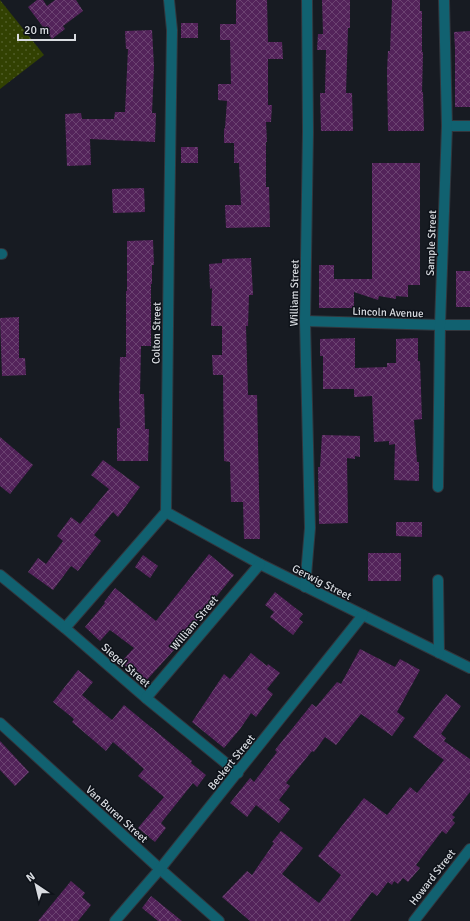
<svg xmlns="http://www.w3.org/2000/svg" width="470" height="921" font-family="Signika,sans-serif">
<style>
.park{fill:url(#park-dots)}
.building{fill:url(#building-cross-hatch)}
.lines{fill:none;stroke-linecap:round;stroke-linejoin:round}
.minor-casing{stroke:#32363d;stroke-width:12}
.minor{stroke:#116170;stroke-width:10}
.labels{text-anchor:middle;stroke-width:3;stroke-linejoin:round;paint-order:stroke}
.street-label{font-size:11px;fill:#d9dce1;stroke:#0e1219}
</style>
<defs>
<pattern id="park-dots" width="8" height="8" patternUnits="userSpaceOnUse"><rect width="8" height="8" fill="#324102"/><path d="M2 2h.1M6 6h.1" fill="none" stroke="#4f5c27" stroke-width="1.8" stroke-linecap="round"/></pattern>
<pattern id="building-cross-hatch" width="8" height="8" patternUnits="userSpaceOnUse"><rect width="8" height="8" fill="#53235a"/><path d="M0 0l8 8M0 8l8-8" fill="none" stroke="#6b4271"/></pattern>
</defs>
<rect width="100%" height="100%" fill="#171b22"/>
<!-- park -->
<path class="park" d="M0 0 44 55 0 89Z"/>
<!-- building -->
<g class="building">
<path d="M37 0H43L47 6 55 0H76L83 11 63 26 65 29 52 39 28 7Z"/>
<path d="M236 0H267L268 42H282L283 59H268V105H272L271 122H266L267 142H266V187H269L270 227 226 228 225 205H241L239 163H234V143H224V129L225 128 227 101 218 100V84H231L230 40H220V24H236Z"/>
<path d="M322 0H350V28H348L346 93H352L353 131H321L320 93H325L326 50H317L318 34H323Z"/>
<path d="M392 0H420V11H422V52H423L422 92H423L424 131H388L387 71 388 51H390Z"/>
<rect x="181" y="23" width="17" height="15"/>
<path d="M152 30 154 66 152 113H156L155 142 90 139 91 165 67 166 65 114 81 113 82 119H114L115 112H125L128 49H126L125 31Z"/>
<path d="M470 31V107H455V48L454 32Z"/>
<rect x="181" y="147" width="17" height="16"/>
<path d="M372 163H420V285H408V297L396 296V299L379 296 378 300 354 292V308H319V265H334V279H372Z"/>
<path d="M144 188 145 212 113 213 112 189Z"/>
<path d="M153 240 154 265H152V284H151V346H141L140 394H144L145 429H149L148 461H117V428H120L119 399 120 357H126V291H127V241Z"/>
<path d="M251 258 253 295H249L248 326H246L248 395H257L260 539H244L243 502H231L230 462 224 461 223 375H213L212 355H222V326H211L212 288 210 289 209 264 222 263V259Z"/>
<rect x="456" y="271" width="14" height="36"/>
<path d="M19 317V358H25L26 375 2 376 0 318Z"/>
<path d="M355 338V368L387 367V363H396V339L418 338V361H420L422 419 414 420 417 462H419V481L394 480 395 444 389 445V441L374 442 372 396 354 397V389H323V356H320V339Z"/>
<path d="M322 435 360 436V457L355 456V459L347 458 348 523 319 524 318 467H320Z"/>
<path d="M0 437 33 465 10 494 0 486Z"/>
<path d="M103 460 140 487 118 517 113 512 94 535 101 541 78 571 71 566 53 590 28 572 38 558 46 564 63 541 57 536 71 517 80 524 109 489 91 475Z"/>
<path d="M396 522H422V537L396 536Z"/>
<rect x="368" y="553" width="33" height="28"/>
<path d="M209 554 234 575 182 639 183 640 144 683 121 662 134 648 110 630 100 641 85 627 105 603 104 602 115 588 156 621Z"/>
<path d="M143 555 158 566 150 578 135 567Z"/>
<path d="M275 592 303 614 299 619 303 622 293 635 270 617 274 612 265 605Z"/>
<path d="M360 649 395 667 400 659 420 670 397 712 405 718 392 736 361 714 336 745 325 737 314 752 312 751 286 783 290 786 279 800 290 809 279 823 256 805 247 817 230 803 250 778 254 782 277 752 275 750 312 704 316 707 337 682 341 684Z"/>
<path d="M251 653 267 666 268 664 280 673 267 689 273 694 256 717 251 713 240 729 224 748 192 722 224 674 230 679Z"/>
<path d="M78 670 93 682 82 695 112 720 124 705 192 761 191 763 206 775 197 787 193 783 161 823 166 828 155 842 138 828 164 797 138 776 144 769 113 742 106 751 72 722 74 719 53 702Z"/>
<path d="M446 694 461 706 441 734 446 738 444 741 470 759V792L452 815 455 817 452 820 455 823 446 834 442 831 416 865 420 868 408 882 403 878 398 884 394 881 392 885 388 882 377 896 372 892 350 921H250L222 897 247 871 252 875 274 843 272 842 281 831 303 848 282 874 319 903 341 875 318 856 364 798 387 815 410 787 417 793 444 760 413 737Z"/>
<path d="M0 741 29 772 15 786 0 770Z"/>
<path d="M71 881 85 893 82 897 91 905 78 921H38Z"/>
<path d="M151 896 182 921H158L142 908Z"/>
</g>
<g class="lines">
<!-- minor casing -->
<g class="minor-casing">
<g id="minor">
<path d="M447 126H470"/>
<path d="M0 254H2"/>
<path d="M305 321 440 325H470"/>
<path d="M438 487 440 325 447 126 444 0"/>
<path d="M166 512 260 564 470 668"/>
<path d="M0 575 65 628 146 698 238 773"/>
<path d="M438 580 439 653"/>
<path d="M305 587 310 528 305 321 308 132 307 0"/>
<path d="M65 628 166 512 169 234 172 30 169 0"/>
<path d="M146 698 260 564"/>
<path d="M0 723 160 869 219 921"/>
<path d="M115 921 160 869 363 615"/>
<path d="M414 921 470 849"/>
</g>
</g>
<!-- minor -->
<use href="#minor" class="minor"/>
</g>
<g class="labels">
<!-- street labels -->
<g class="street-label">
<text transform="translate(431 243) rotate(-88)" y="4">Sample Street</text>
<text transform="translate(294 293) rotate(-89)" y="4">William Street</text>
<text transform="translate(388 312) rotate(2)" y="4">Lincoln Avenue</text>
<text transform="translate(156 333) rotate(-89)" y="4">Colton Street</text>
<text transform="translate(322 582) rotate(27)" y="4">Gerwig Street</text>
<text transform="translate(194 623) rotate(-50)" y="4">William Street</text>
<text transform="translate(126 665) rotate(41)" y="4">Siegel Street</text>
<text transform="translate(231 762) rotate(-51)" y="4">Beckert Street</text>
<text transform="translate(117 814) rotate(42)" y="4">Van Buren Street</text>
<text transform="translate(432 877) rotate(-52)" y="4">Howard Street</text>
</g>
</g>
<!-- north arrow -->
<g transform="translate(36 885) rotate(325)" stroke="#0e1219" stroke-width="3" paint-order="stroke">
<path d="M0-3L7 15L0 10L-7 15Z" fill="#d9dce1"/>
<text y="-6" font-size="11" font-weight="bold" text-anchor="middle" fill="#d9dce1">N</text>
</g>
<!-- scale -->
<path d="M18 34v6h57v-6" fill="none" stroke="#d9dce1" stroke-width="2"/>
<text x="24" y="34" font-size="12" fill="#d9dce1" stroke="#0e1219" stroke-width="3" paint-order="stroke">20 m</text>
</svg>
